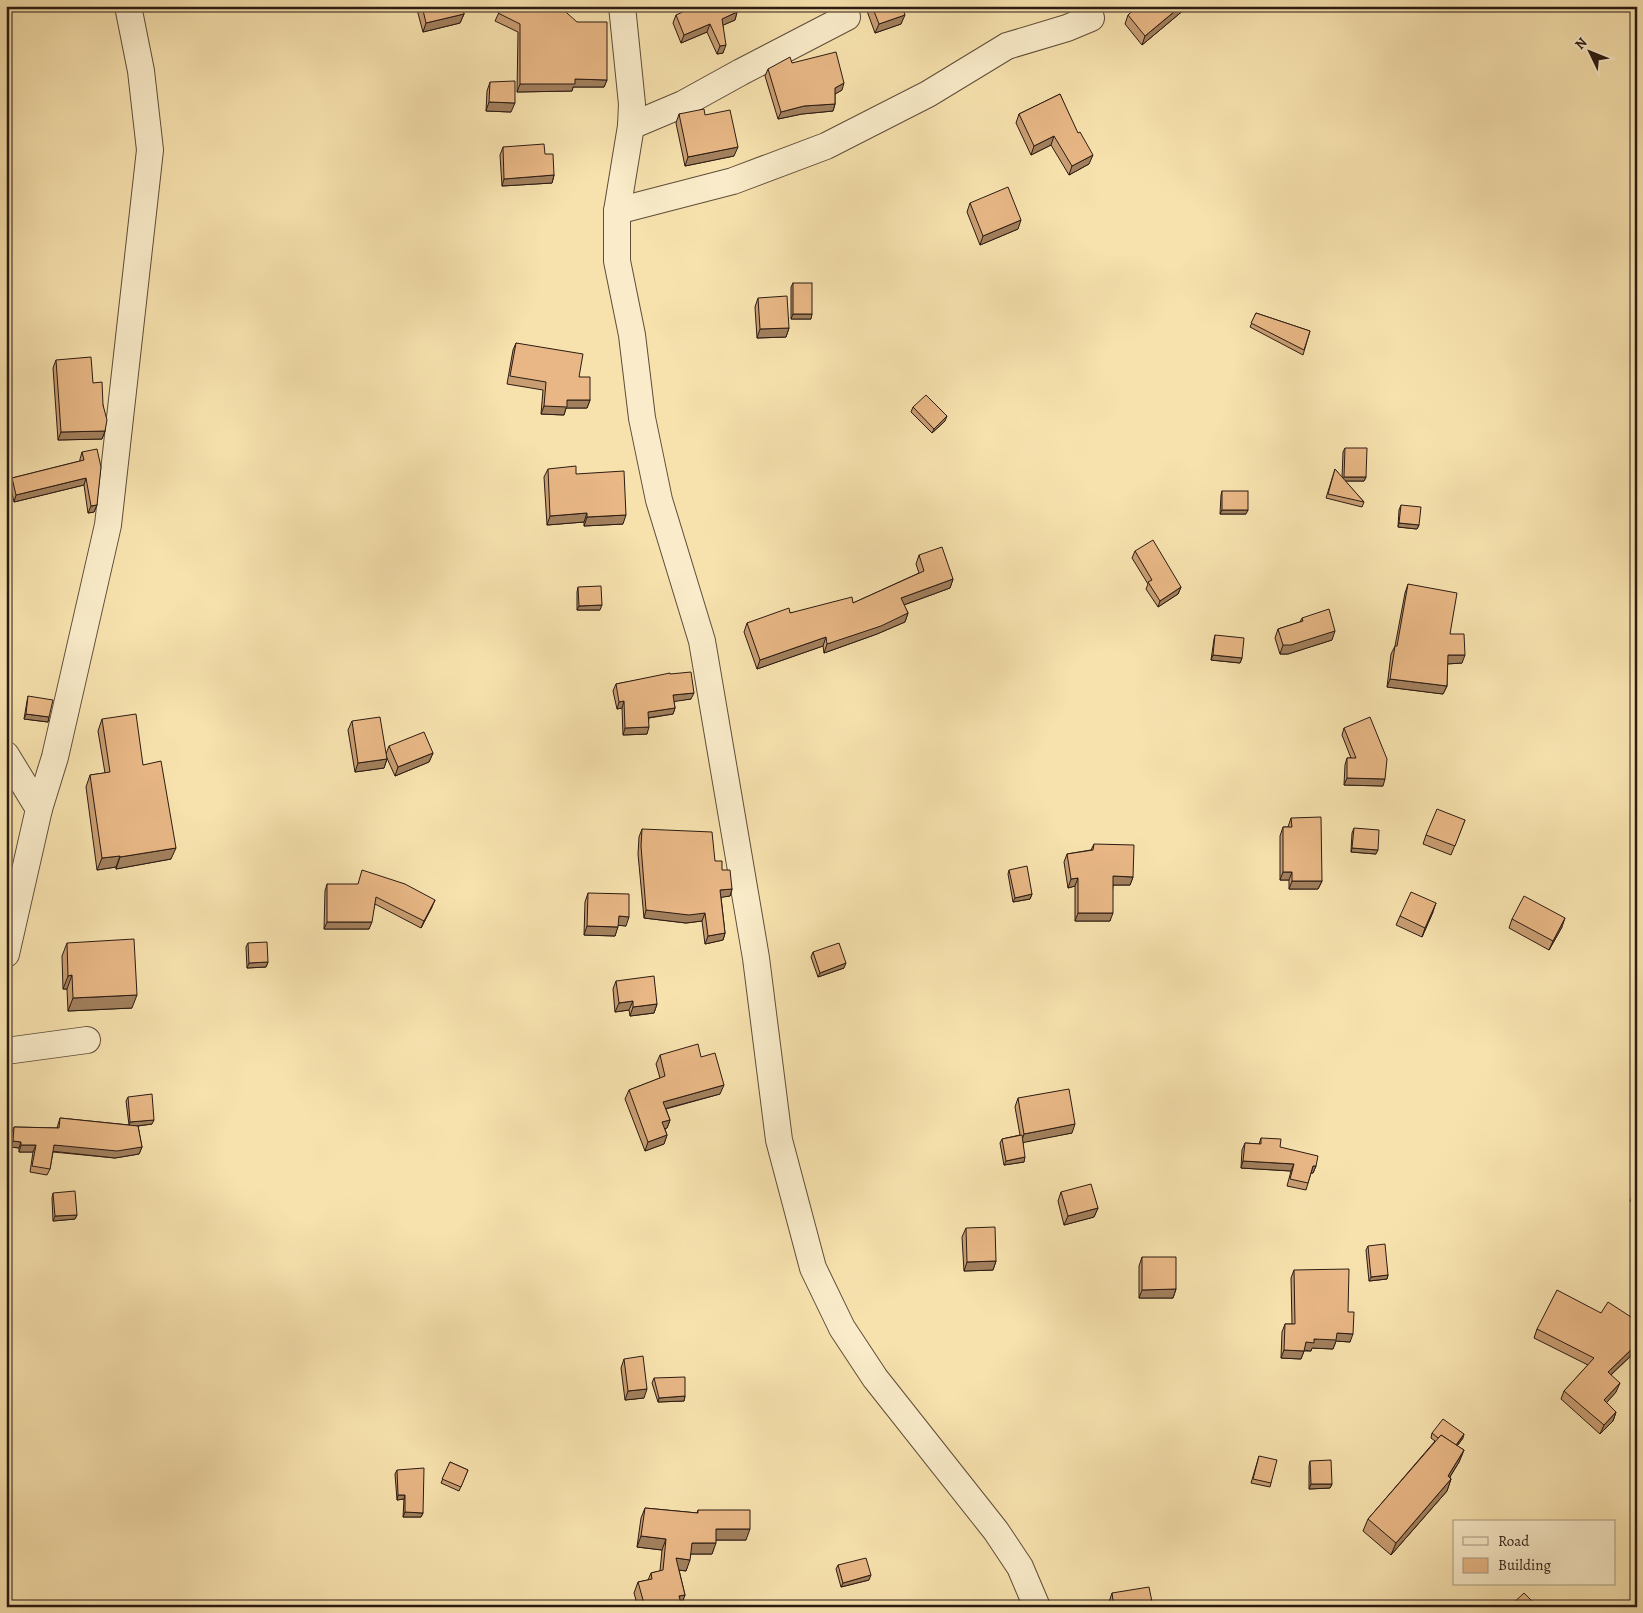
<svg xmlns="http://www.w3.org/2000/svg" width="1643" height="1613" font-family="Alegreya,serif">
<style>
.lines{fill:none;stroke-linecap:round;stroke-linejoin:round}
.minor-casing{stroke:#5e4d3a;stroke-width:28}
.minor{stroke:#faecca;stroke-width:26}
.wall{fill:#c89d72;stroke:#2b1b13}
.shaded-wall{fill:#a2805d;stroke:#2b1b13}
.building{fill:#e8b785;stroke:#2b1b13}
</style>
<rect width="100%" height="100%" fill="#f7e2ae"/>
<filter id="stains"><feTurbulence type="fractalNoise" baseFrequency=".004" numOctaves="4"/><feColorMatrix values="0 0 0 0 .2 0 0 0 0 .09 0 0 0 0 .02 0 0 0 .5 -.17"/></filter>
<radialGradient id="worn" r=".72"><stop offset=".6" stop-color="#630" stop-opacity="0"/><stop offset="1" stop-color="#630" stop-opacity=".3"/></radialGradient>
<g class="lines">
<!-- minor casing -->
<g class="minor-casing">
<g id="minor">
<path d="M622 6 632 104 631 126 617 211V261L632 335 642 418 659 500 702 641 756 958 779 1140 813 1268 842 1328 875 1378 996 1531 1020 1567 1037 1607"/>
<path d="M631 126 683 104 741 72 847 17"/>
<path d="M617 211 733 181 826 146 928 94 1007 46 1067 28 1091 18"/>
<path d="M6 755 39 809"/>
<path d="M6 954 39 809 55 757 108 525 150 150 141 71 128 6"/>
<path d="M6 1051 87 1040"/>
</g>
</g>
<!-- minor -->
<use href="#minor" class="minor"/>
</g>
<!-- wall -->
<g class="wall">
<path d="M416 6H462L464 14 460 23 423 32Z"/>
<path d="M502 6 607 80 604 87H573L572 91 517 92 518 32 495 21Z"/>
<path d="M869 6H902L901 24 875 33 867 11Z"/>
<path d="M1138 6H1186L1185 9 1142 45 1125 24 1128 15Z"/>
<path d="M737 12 735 20 723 25V53L717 54 707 32 681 43 673 23 676 15Z"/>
<path d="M792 63 842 90 835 94V104L833 111 802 114 778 119 765 76 768 69Z"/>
<path d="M490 82 511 112 486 111 487 91Z"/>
<path d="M1060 94 1089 164 1069 175 1051 145 1031 155 1016 123 1019 114Z"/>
<path d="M679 114 705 115 734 156 685 166 676 123Z"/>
<path d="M503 147 545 154 554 175 552 183 502 186 500 155Z"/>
<path d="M970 203 1018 229 980 245 967 212Z"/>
<path d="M793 283 811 319H791V287Z"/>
<path d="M758 298 789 328 786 337 757 338 755 307Z"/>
<path d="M1256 313 1310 331 1303 355 1250 327Z"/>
<path d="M516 343 579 377 590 400 587 408H566L564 415 541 414 543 390 507 384 513 350Z"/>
<path d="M56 360 93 383 103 405 105 431 102 439 58 440 53 368Z"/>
<path d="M913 407 945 421 932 433 911 412Z"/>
<path d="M1345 448 1366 477 1364 481H1345L1364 502 1362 507 1326 498 1335 469 1342 478 1343 452Z"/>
<path d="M82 452 97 505 94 512 88 513 84 485 14 502 10 485 12 478 80 461V459Z"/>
<path d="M548 469 623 524 584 526V522L547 525 544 477Z"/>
<path d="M1222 491 1246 514H1220L1221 495Z"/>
<path d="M1401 505 1419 525 1417 529 1398 527 1399 510Z"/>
<path d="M1135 551 1181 587 1178 594 1158 607 1146 589 1148 584 1132 558Z"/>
<path d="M919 555 953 579 950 588 904 605 908 613 905 622 877 634 824 653 823 646 757 669 744 632 747 623 790 613 853 603 919 573 916 564Z"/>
<path d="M1408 584 1450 634 1462 663 1447 664V686L1443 694 1387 687 1391 654 1395 646 1405 593Z"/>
<path d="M578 587 600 610H577V592Z"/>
<path d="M1302 618 1332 640 1288 654H1280L1275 638 1278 629 1300 622Z"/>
<path d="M1215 635 1242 658 1240 663 1211 660 1214 639Z"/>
<path d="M670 674 691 699 674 701 675 708 673 714 649 718 647 734 623 735 622 708 617 709 613 691 616 684Z"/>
<path d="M28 696 49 717 48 722 24 719 27 701Z"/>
<path d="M102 719 143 765 171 859 116 869V867L97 870 86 787 90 775 105 773 98 731Z"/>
<path d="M352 721 386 754 389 746 433 753 429 762 395 776 386 756 387 759 384 768 355 772 348 730Z"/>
<path d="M1344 728 1383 786 1344 785 1345 765 1347 758H1351L1342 735Z"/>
<path d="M1291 818 1322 881 1318 889H1289V880H1280V836L1283 827H1288Z"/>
<path d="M1465 820 1451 855 1423 844 1426 835Z"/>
<path d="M1354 828 1376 854 1351 852 1352 833Z"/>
<path d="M642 829 715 861 722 870 732 889 730 896 721 897 725 933 723 940 705 944 702 921 686 923 644 918 638 854 639 837Z"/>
<path d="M1094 844 1133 877 1130 885H1113L1110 921H1075V886L1068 888 1064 862 1067 854 1091 850Z"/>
<path d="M1009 870 1032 894 1030 899 1013 902 1008 874Z"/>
<path d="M327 884 432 907 421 928 375 904 369 929H324L325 891Z"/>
<path d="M588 893 626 926 618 925 615 936 584 935 585 902Z"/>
<path d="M1433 912 1422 937 1396 925 1400 916Z"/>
<path d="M1512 919 1562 927 1549 950 1509 928Z"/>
<path d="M67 943 132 1008 68 1011 67 989H63L62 956Z"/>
<path d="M248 943 268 962 266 967 247 968 246 947Z"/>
<path d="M813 952 844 968 818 977 811 957Z"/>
<path d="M616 981 657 1004 654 1013 630 1016 629 1010 615 1012 613 989Z"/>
<path d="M660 1055 701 1057 720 1094 666 1109 670 1120 667 1128 665 1129 667 1135 664 1144 645 1151 625 1099 629 1090 660 1078 656 1064Z"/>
<path d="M128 1097 152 1124 138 1126 142 1147 139 1154 115 1158 53 1152 50 1169 47 1175 30 1172 33 1152H19V1148L11 1147V1134L14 1127 57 1128 60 1118 129 1125 126 1101Z"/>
<path d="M1018 1098 1072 1133 1023 1142 1024 1162 1004 1165 1000 1143 1002 1139 1020 1135 1015 1107Z"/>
<path d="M1261 1138 1316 1166 1313 1173H1311L1306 1190 1287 1186 1291 1171 1241 1168 1242 1150 1245 1143 1259 1144Z"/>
<path d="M1637 1185V1204L1630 1201Z"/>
<path d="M1061 1192 1098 1208 1094 1217 1064 1225 1058 1201Z"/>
<path d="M53 1193 77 1215 75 1219 53 1221 52 1198Z"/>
<path d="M966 1228 996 1261 993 1270 964 1271 962 1237Z"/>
<path d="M1368 1246 1388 1275 1387 1279 1369 1281 1366 1250Z"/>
<path d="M1142 1257 1176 1289 1173 1298H1139V1266Z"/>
<path d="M1294 1270 1348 1312 1350 1342 1336 1341 1333 1349 1312 1348 1311 1351H1304L1301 1359 1281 1358 1282 1332 1285 1324H1292L1291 1278Z"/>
<path d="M1601 1313 1637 1318V1350L1611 1375 1616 1392 1606 1403 1616 1412 1613 1421 1600 1434 1561 1399 1564 1391 1588 1365 1534 1338 1537 1329Z"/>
<path d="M624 1359 644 1398 625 1400 621 1368Z"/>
<path d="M654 1378 685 1396 684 1401 658 1402 652 1383Z"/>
<path d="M1432 1433 1463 1438 1457 1446 1464 1450 1459 1462 1450 1477 1451 1479 1447 1491 1391 1555 1363 1531 1368 1519 1435 1441 1431 1438Z"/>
<path d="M1259 1456 1271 1483 1270 1487 1251 1483Z"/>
<path d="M1310 1461 1332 1484 1330 1488 1309 1489V1466Z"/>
<path d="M450 1462 468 1470 459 1491 441 1483Z"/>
<path d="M397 1470 423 1513 421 1517H403L404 1499 397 1500 395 1474Z"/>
<path d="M645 1508 697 1513 698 1510 746 1540H716L712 1554H691L686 1571 679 1570 685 1595 681 1604 682 1607H638L634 1593 638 1582 648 1580 651 1573 660 1571 662 1550 637 1547 641 1518Z"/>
<path d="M838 1565 869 1580 841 1587 836 1569Z"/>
<path d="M1112 1593 1153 1607H1109V1602Z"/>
</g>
<!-- shaded-wall -->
<g class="shaded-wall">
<path d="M1181 6H1186L1185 9 1142 45 1145 36Z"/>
<path d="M737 12 735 20 719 27 722 19Z"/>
<path d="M464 14 460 23 423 32 426 23Z"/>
<path d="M905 15 901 24 875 33 879 24Z"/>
<path d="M710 24 707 32 681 43 684 35Z"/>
<path d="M726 45 723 53 717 54 720 46Z"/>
<path d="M575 79 607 80 604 87H573L572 91 517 92 520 84Z"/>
<path d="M844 83 842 90 832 96 835 88Z"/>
<path d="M489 102 515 103 511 112 486 111Z"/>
<path d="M835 104 833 111 802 114 778 119 781 112 804 106Z"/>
<path d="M1054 136 1051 145 1031 155 1034 146Z"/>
<path d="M738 147 734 156 685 166 688 157Z"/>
<path d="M1093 155 1089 164 1069 175 1072 166Z"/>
<path d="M554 175 552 183 502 186 504 179Z"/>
<path d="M1021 220 1018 229 980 245 983 236Z"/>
<path d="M793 314H812L811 319H791Z"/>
<path d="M789 328 786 337 757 338 760 329Z"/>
<path d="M567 400H590L587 408H566L564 415 541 414 544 406Z"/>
<path d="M947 416 945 421 932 433 934 429Z"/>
<path d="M105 431 102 439 58 440 61 432Z"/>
<path d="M1344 477H1366L1364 481H1342Z"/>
<path d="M86 478 84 485 14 502 16 495Z"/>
<path d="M97 505 94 512 88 513 91 506Z"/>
<path d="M1222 510H1248L1246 514H1220Z"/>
<path d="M587 513 584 522 547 525 550 516Z"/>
<path d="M626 515 623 524 584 526 587 517Z"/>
<path d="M1399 523 1419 525 1417 529 1398 527Z"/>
<path d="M953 579 950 588 898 607 901 598Z"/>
<path d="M1181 587 1178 594 1158 607 1160 601Z"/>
<path d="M602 605 600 610H577L579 606Z"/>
<path d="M908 613 905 622 877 634 824 653 827 644Z"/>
<path d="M1335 631 1332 640 1288 654H1280L1283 645Z"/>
<path d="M826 637 823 646 757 669 760 660Z"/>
<path d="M1213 655 1242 658 1240 663 1211 660Z"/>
<path d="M1448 655H1465L1462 663 1445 664Z"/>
<path d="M1390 679 1447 686 1443 694 1387 687Z"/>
<path d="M694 693 691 699 671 702 673 695Z"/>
<path d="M624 701 622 708 617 709 619 702Z"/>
<path d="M675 708 673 714 646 718 648 712Z"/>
<path d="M26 714 49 717 48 722 24 719Z"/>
<path d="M649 727 647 734 623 735 625 728Z"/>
<path d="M433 753 429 762 395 776 398 767Z"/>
<path d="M387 759 384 768 355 772 358 763Z"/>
<path d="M1347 778 1385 779 1383 786 1344 785Z"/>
<path d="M176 848 171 859 116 869 120 857Z"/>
<path d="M1352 848 1378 850 1376 854 1351 852Z"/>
<path d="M120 856 116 867 97 870 102 858Z"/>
<path d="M1283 872H1292L1289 880H1280Z"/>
<path d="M1113 876 1133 877 1130 885H1110Z"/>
<path d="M1078 878 1075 886 1068 888 1071 879Z"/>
<path d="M1292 881H1322L1318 889H1289Z"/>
<path d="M732 889 730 896 717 898 720 890Z"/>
<path d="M1032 894 1030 899 1013 902 1015 898Z"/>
<path d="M435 900 432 907 421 928 424 921Z"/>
<path d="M1436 903 1433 912 1422 937 1425 928Z"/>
<path d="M646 910 705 913 702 921 686 923 644 918Z"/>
<path d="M1078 913H1113L1110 921H1075Z"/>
<path d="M619 916 629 917 626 926 615 925Z"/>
<path d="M1565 918 1562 927 1549 950 1553 941Z"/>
<path d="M327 922H372L369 929H324Z"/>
<path d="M587 926 618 927 615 936 584 935Z"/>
<path d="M725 933 723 940 705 944 708 936Z"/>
<path d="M268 962 266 967 247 968 249 963Z"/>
<path d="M846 963 844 968 818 977 820 973Z"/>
<path d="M72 975 67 989H63L68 976Z"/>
<path d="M137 995 132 1008 68 1011 73 998Z"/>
<path d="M633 1001 629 1010 615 1012 619 1003Z"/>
<path d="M657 1004 654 1013 630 1016 633 1007Z"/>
<path d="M724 1085 720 1094 660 1110 663 1102Z"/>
<path d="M154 1120 152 1124 129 1127 130 1122Z"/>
<path d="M670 1120 667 1128 659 1131 662 1122Z"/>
<path d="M1075 1124 1072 1133 1021 1143 1024 1134Z"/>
<path d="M667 1135 664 1144 645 1151 648 1142Z"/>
<path d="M13 1141 21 1142 19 1148 11 1147Z"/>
<path d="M21 1145H36L33 1152H19Z"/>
<path d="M54 1145 142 1147 139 1154 115 1158 51 1151Z"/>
<path d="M1025 1157 1024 1162 1004 1165 1006 1161Z"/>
<path d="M1243 1161 1294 1164 1291 1171 1241 1168Z"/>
<path d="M1313 1166H1316L1313 1173H1311Z"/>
<path d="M1098 1208 1094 1217 1064 1225 1068 1216Z"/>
<path d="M77 1215 75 1219 53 1221 55 1216Z"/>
<path d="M996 1261 993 1270 964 1271 967 1262Z"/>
<path d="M1388 1275 1387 1279 1369 1281 1371 1277Z"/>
<path d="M1176 1289 1173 1298H1139L1142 1290Z"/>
<path d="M1337 1333 1353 1334 1350 1342 1336 1341 1333 1349 1312 1348 1311 1351 1303 1350 1306 1342Z"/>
<path d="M1637 1344V1350L1604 1381 1608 1372Z"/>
<path d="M1284 1350 1304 1351 1301 1359 1281 1358Z"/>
<path d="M1620 1383 1616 1392 1601 1409 1604 1400Z"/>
<path d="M647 1389 644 1398 625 1400 628 1391Z"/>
<path d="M685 1396 684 1401 658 1402 659 1398Z"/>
<path d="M1616 1412 1613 1421 1600 1434 1604 1425Z"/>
<path d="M1464 1434 1463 1438 1452 1453 1454 1449Z"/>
<path d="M1464 1450 1459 1462 1443 1488 1448 1476Z"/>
<path d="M1451 1479 1447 1491 1391 1555 1396 1543Z"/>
<path d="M1311 1484H1332L1330 1488 1309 1489Z"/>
<path d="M398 1495H405L404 1499 397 1500Z"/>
<path d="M405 1512 423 1513 421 1517H403Z"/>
<path d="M716 1529H750L746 1540H712Z"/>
<path d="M641 1536 666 1539 662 1550 637 1547Z"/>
<path d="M692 1543H716L712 1554H688Z"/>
<path d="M676 1558 690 1560 686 1571 672 1569Z"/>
<path d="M871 1575 869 1580 841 1587 843 1583Z"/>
<path d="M685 1595 681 1606 679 1596Z"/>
</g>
<!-- building -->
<g class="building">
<path d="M422 6H462L464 14 426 23Z"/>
<path d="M502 6H559L577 22H607V80L575 79V84H520V24L498 13Z"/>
<path d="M696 6H735L737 12 722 19 726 45 720 46 710 24 684 35 676 15Z"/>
<path d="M872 6H902L905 15 879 24Z"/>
<path d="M1138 6H1181L1145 36 1128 15Z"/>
<path d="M836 52 844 83 835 88V104L804 106 781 112 768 69 790 57 792 63Z"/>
<path d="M515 81V103L489 102 490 82Z"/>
<path d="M1060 94 1078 133 1080 132 1093 155 1072 166 1054 136 1034 146 1019 114Z"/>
<path d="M704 109 705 115 730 110 738 147 688 157 679 114Z"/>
<path d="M544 144 545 154H553L554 175 504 179 503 147Z"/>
<path d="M1008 187 1021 220 983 236 970 203Z"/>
<rect x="793" y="283" width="19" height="31"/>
<path d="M787 296 789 328 760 329 758 298Z"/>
<path d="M1256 313 1310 331 1304 350 1251 323Z"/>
<path d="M516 343 583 354 579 377H590V400H567V407L544 406 546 382 510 376Z"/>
<path d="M91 357 93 383 102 382 103 405 107 420 105 431 61 432 56 360Z"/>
<path d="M926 395 947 416 934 429 913 407Z"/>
<path d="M1345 448H1367L1366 477H1344Z"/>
<path d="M97 449 101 467 97 505 91 506 86 478 16 495 12 478 84 460 82 452Z"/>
<path d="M576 466V474L624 471 626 515 587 517V513L550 516 548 469Z"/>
<path d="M1335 469 1364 502 1328 494Z"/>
<rect x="1222" y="491" width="26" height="19"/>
<path d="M1401 505 1421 507 1419 525 1399 523Z"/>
<path d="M1153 540 1181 587 1160 601 1148 582 1152 580 1135 551Z"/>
<path d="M942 547 953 579 901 598 908 613 881 626 827 644 826 637 760 660 747 623 789 608 790 613 852 597 853 603 924 571 919 555Z"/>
<path d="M1408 584 1457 593 1450 634H1464L1465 655H1448L1447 686 1390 679 1395 646H1397Z"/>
<path d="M601 586 602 605 579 606 578 587Z"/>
<path d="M1329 609 1335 631 1291 645H1283L1278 629 1303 621 1302 618Z"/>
<path d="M1215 635 1244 638 1242 658 1213 655Z"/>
<path d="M691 672 694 693 673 695 675 708 648 712 649 727 625 728 624 701 619 702 616 684 670 673V674Z"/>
<path d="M28 696 53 700 49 717 26 714Z"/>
<path d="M136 714 143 765 161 761 176 848 120 857V856L102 858 90 775 110 772 102 719Z"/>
<path d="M380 717 387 759 358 763 352 721Z"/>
<path d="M1370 717 1387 759 1385 779 1347 778V758H1356L1344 728Z"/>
<path d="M424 732 433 753 398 767 389 746Z"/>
<path d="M1437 809 1465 820 1455 846 1426 835Z"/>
<path d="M1321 817 1322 881H1292V872H1283V827H1292L1291 818Z"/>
<path d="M1354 828 1379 830 1378 850 1352 848Z"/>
<path d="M642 829 712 832 715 861H722V870H730L732 889 720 890 725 933 708 936 705 913 689 915 646 910 641 846Z"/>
<path d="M1094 844 1134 845 1133 877 1113 876V913H1078V878L1071 879 1067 854 1093 850Z"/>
<path d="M1027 866 1032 894 1015 898 1009 870Z"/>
<path d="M362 870 405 884 435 900 424 921 376 897 372 922H327V884H358Z"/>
<path d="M1411 892 1436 903 1425 928 1400 916Z"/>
<path d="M588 893 629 894V917L619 916 618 927 587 926Z"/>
<path d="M1524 896 1565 918 1553 941 1512 919Z"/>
<path d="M134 939 137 995 73 998 72 975 68 976 67 943Z"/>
<path d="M267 942 268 962 249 963 248 943Z"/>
<path d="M839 943 846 963 820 973 813 952Z"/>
<path d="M654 976 657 1004 633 1007V1001L619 1003 616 981Z"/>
<path d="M698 1044 701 1057 715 1053 724 1085 663 1102 670 1120 662 1122 667 1135 648 1142 629 1090 665 1076 660 1055Z"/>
<path d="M1069 1089 1075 1124 1024 1134 1018 1098Z"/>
<path d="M152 1094 154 1120 130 1122 128 1097Z"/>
<path d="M60 1118 138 1126 142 1147 117 1151 54 1145 50 1169 32 1166 36 1145H21V1142L13 1141 14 1127 59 1128Z"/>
<path d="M1022 1135 1025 1157 1006 1161 1002 1139Z"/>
<path d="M1261 1138 1281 1139 1280 1147 1318 1156 1316 1166H1313L1308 1183 1290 1179 1294 1164 1243 1161 1245 1143 1261 1144Z"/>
<path d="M1091 1184 1098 1208 1068 1216 1061 1192Z"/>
<path d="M1637 1185V1199L1631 1197Z"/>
<path d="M75 1191 77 1215 55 1216 53 1193Z"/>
<path d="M995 1227 996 1261 967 1262 966 1228Z"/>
<path d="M1385 1244 1388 1275 1371 1277 1368 1246Z"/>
<path d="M1142 1257H1176V1289L1142 1290Z"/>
<path d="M1349 1269 1348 1312H1354L1353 1334 1337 1333 1336 1340 1314 1339V1343L1306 1342 1304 1351 1284 1350 1285 1324H1295L1294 1270Z"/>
<path d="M1557 1290 1601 1313 1608 1302 1631 1317 1634 1315 1637 1318V1344L1608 1372 1620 1383 1604 1400 1616 1412 1604 1425 1564 1391 1594 1358 1537 1329Z"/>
<path d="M643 1356 647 1389 628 1391 624 1359Z"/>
<path d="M685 1377V1396L659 1398 654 1378Z"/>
<path d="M1443 1419 1464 1434 1456 1445 1441 1435 1438 1438 1432 1433Z"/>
<path d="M1441 1435 1464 1450 1448 1476 1451 1479 1396 1543 1368 1519Z"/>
<path d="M1259 1456 1277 1460 1271 1483 1253 1479Z"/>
<path d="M1331 1460 1332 1484H1311L1310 1461Z"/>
<path d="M450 1462 468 1470 461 1487 442 1479Z"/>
<path d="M424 1468 423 1513 405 1512V1495H398L397 1470Z"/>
<path d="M645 1508 698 1513V1510H750V1529H716V1543H692L690 1560 676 1558 685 1595 679 1596 682 1607H645L638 1582 652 1579 651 1573 663 1570 666 1539 641 1536Z"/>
<path d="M866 1558 871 1575 843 1583 838 1565Z"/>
<path d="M1149 1587 1153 1607H1114L1112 1593Z"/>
<path d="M1524 1593 1538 1607H1509Z"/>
</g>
<!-- margin -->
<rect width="1643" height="1613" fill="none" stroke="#f7e2ae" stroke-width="25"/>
<rect x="8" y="8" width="1628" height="1598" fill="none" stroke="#2b1b13" stroke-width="2.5"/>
<rect x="12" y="12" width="1618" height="1588" fill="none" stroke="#2b1b13"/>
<!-- legend -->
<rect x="1453" y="1520" width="162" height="65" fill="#faecca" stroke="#a79881"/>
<rect x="1463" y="1537" width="25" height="8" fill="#faecca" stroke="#a79881"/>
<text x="1498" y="1546" font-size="15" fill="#2b1b13">Road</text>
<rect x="1463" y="1558" width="25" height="15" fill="#e8b785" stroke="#a79881"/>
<text x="1498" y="1570" font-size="15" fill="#2b1b13">Building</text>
<!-- north arrow -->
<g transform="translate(1590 52) rotate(313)" stroke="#faecca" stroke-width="4" paint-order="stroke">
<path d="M0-4L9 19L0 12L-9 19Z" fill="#2b1b13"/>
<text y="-8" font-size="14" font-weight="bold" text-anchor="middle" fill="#2b1b13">N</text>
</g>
<rect width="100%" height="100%" filter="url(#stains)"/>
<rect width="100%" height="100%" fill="url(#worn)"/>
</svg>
